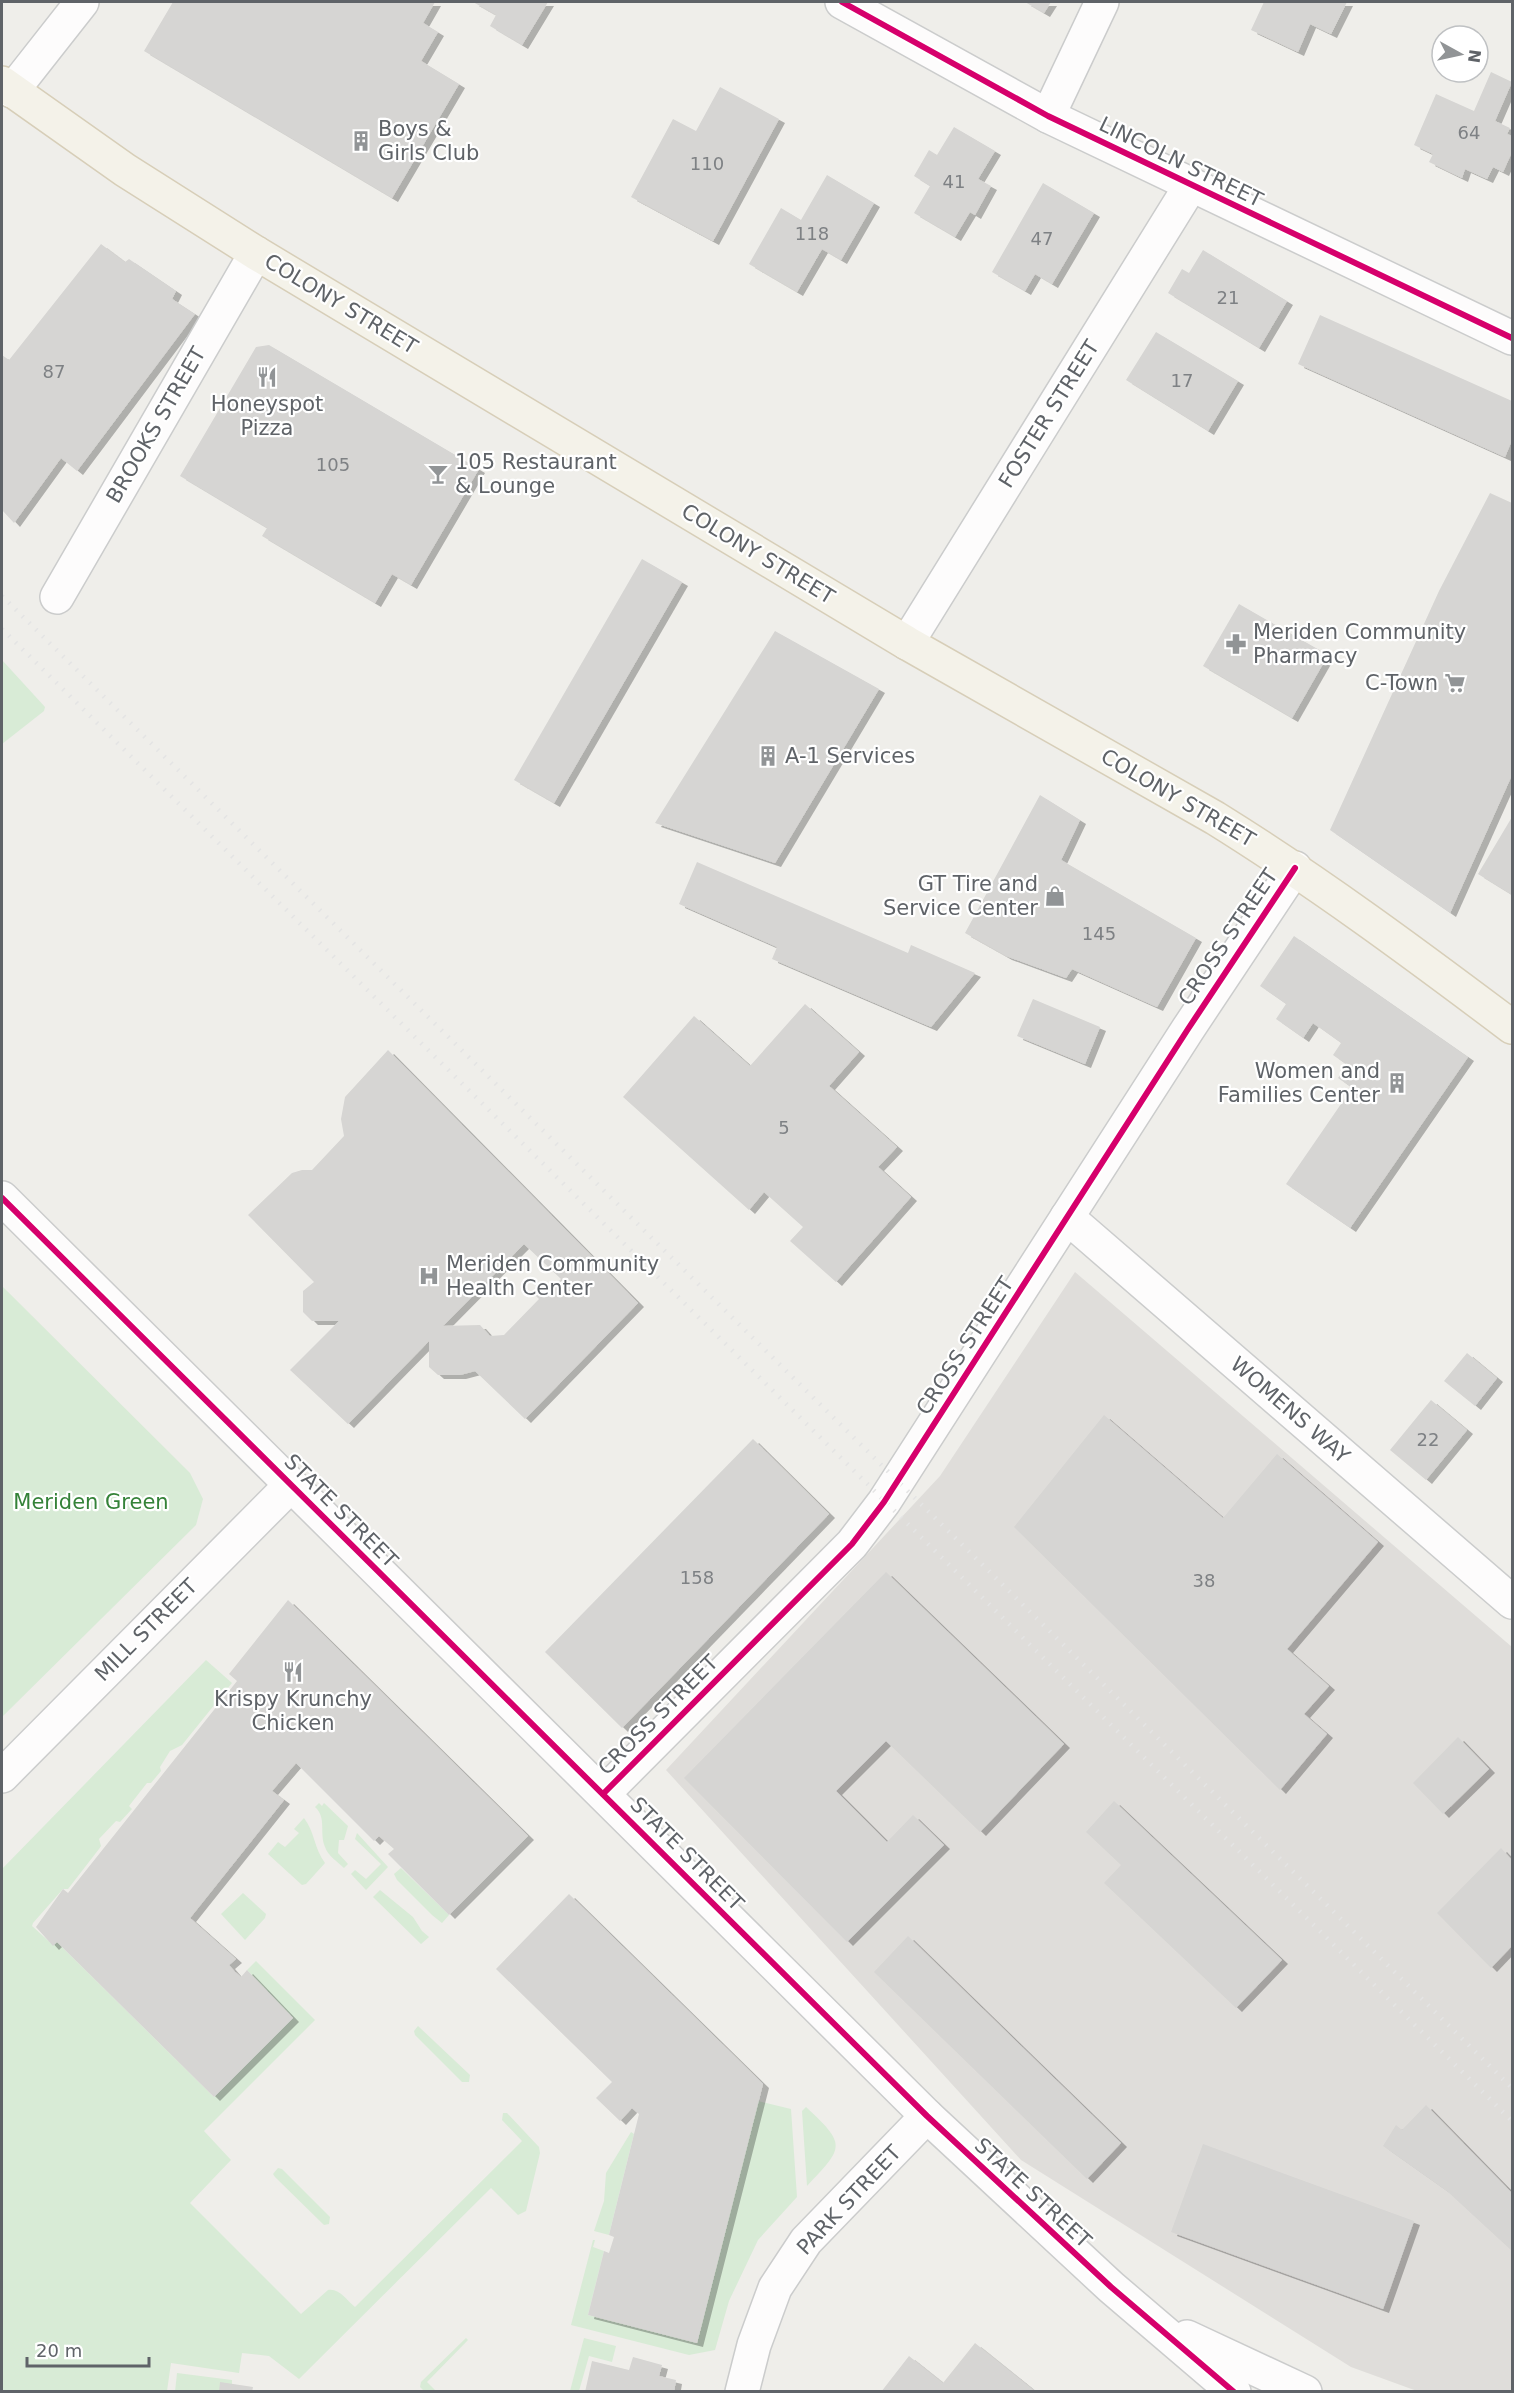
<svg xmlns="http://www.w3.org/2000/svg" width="1514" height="2393" font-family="'DejaVu Sans',sans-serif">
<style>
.industrial{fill:#dfddda}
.green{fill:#d8ebd6}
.building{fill:#d6d5d3;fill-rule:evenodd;filter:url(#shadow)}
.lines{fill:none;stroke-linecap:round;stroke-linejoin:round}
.minor-casing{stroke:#cbcccc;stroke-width:36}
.major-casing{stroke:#d7ceb8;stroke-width:36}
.minor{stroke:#fdfcfc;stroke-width:33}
.major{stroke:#f4f2e9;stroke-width:33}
.rail{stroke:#e4e4e4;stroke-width:4.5;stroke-dasharray:1.5 8;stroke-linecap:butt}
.cycleway-casing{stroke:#fff;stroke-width:10}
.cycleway{stroke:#d6006c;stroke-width:6}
.labels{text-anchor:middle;stroke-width:4.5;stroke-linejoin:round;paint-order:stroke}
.number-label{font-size:18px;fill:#7e8184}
.poi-label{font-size:21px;fill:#5f6368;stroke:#fff;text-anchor:start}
.street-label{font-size:21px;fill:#5f6368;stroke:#fff}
.park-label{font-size:21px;fill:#348238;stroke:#fff}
</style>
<defs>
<filter id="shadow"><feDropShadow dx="6" dy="4" stdDeviation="0" flood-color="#0004"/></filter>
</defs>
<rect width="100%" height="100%" fill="#efeeea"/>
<!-- industrial -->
<path class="industrial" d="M1075 1272 1512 1647V2391H1417L1351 2367 1021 2160 666 1770 940 1476Z"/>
<!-- green -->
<g class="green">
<path d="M2 660 45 707 44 711 2 744Z"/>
<path d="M2 1286 190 1473 203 1499 196 1525 2 1717Z"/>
<path d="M206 1660 232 1683 182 1745 170 1751 160 1767 161 1771 151 1783H147L129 1806 132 1809 120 1822 116 1821 99 1839 101 1846 99 1849 68 1889H63L33 1923 32 1926 53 1945 57 1942 214 2097 293 2018 247 1970 256 1961 315 2020 204 2131 231 2160 190 2203 301 2314 328 2290C340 2288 347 2301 355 2307L522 2141 502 2120 503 2113H507L539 2147 540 2153 526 2211 518 2215 491 2188 299 2379 269 2356 242 2353 239 2373 171 2363 167 2391 2 2392V1869Z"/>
<path d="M319 1803 322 1806 324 1803 348 1826 344 1840H339L338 1853 348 1864 344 1868C338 1862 328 1856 325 1847 319 1832 327 1818 315 1807Z"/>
<path d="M304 1818C315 1832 314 1849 325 1863L306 1884 302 1885 268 1854 278 1842 285 1847 299 1833 294 1829Z"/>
<path d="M357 1833 388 1867 366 1890 351 1874 355 1870 366 1879 381 1864 355 1839Z"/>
<path d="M401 1868 449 1915 442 1923 432 1915 397 1880 394 1874Z"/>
<path d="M380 1890 413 1917 422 1931 429 1937 421 1944 373 1897Z"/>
<path d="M243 1893 266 1914 265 1918 245 1940 221 1914Z"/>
<path d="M418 2026 470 2075 469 2082H462L415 2035 414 2031Z"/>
<path d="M758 2101 791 2109 797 2197 758 2240 729 2301 715 2350 689 2355 571 2325 593 2240H595L593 2247 604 2251 588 2315 697 2343Z"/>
<path d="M806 2107C847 2145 844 2147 807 2186L802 2111Z"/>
<path d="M631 2132 634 2134 609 2235 594 2231 604 2201 606 2173Z"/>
<path d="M278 2168 282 2169 330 2217 329 2224 324 2225 275 2177 273 2174Z"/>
<path d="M466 2338 468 2340 427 2382 436 2391H424L420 2387 421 2382Z"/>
<path d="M584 2338 616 2346 612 2362 589 2356 579 2391H570Z"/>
<path d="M177 2373 232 2380V2384L219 2391 175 2392Z"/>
</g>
<!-- building -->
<g class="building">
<path d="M173 2H435L423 23 438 32 421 61 459 84 392 198 144 51Z"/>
<path d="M473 2H548L522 45 490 26 496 15Z"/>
<path d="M1025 2H1051L1044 13Z"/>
<path d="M1264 2H1347L1331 34 1310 24 1298 52 1251 30Z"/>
<path d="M1491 72 1512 82 1495 121 1510 128 1507 134 1512 136V152L1503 172 1493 167 1487 179 1465 169 1462 178 1429 162 1433 154 1414 145 1436 94 1474 111Z"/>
<path d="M720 87 779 119 713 241 631 197 673 119 696 131Z"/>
<path d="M954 127 995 151 978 179 991 186 975 215 970 212 955 237 914 213 930 186 914 176 929 150 937 155Z"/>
<path d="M827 175 874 203 841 260 822 249 797 292 749 264 781 208 801 220Z"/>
<path d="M1043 183 1094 213 1052 284 1035 274 1025 291 992 272Z"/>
<path d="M101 244 125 262 129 259 176 291 172 299 195 314 77 471 61 458 14 523 2 510V355L9 360Z"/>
<path d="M1203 250 1287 301 1259 348 1168 293 1182 269 1189 273Z"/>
<path d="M1320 315 1512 401V440L1505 457 1298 364Z"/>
<path d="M1156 332 1238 381 1208 431 1126 380Z"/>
<path d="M269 345 479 469 411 585 392 574 375 603 262 536 267 528 180 476 256 347Z"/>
<path d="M1490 493 1512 503V775L1450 913 1330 830 1439 591Z"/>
<path d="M642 559 682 582 554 803 514 780Z"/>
<path d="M1239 604 1328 655 1292 718 1203 666Z"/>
<path d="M775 631 879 689 775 863 655 823Z"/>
<path d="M1040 795 1080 820 1061 860 1196 938 1157 1007 1072 969 1066 978 1006 956 965 933Z"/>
<path d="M1512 817V895L1478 874Z"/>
<path d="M697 862 908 953 911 945 975 973 931 1027 772 959 777 947 679 904Z"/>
<path d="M1294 936 1468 1057 1350 1228 1286 1184 1352 1088 1338 1078 1347 1065 1333 1055 1341 1043 1313 1023 1303 1038 1276 1019 1286 1004 1260 986Z"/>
<path d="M1033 999 1100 1027 1085 1064 1017 1036Z"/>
<path d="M805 1004 859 1052 829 1086 897 1147 878 1167 911 1197 836 1282 790 1241 803 1227 764 1192 749 1210 623 1097 694 1016 750 1066Z"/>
<path d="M388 1050 638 1303 525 1419 475 1371 460 1375H438L429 1367V1341L348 1424 290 1370 339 1321H312L303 1312V1291L314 1282 248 1215 292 1173 302 1170H312L344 1136 341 1119 345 1097ZM524 1244 561 1279 548 1292 541 1285 533 1293 539 1299 504 1335 490 1336 480 1325 443 1326Z"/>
<path d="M1467 1353 1497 1378 1475 1406 1444 1381Z"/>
<path d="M1431 1400 1467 1430 1426 1480 1390 1450Z"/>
<path d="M1104 1415 1223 1518 1277 1454 1378 1542 1287 1649 1329 1686 1304 1714 1327 1734 1280 1790 1014 1527Z"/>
<path d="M753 1439 829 1514 622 1728 545 1652Z"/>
<path d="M886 1572 1064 1744 980 1832 886 1741 836 1791 887 1842 913 1815 944 1845 847 1942 684 1778Z"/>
<path d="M288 1600 528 1836 449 1915 388 1854 394 1849 379 1836 374 1841 296 1763 272 1791 284 1800 190 1918 236 1959 229 1965 235 1972 241 1977 247 1970 293 2018 214 2097 57 1942 53 1946 36 1927 63 1889 68 1893 237 1681 229 1674Z"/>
<path d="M1458 1737 1489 1769 1443 1814 1413 1783Z"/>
<path d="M1114 1801 1282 1960 1236 2008 1104 1883 1121 1865 1086 1832Z"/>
<path d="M1501 1848 1512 1860V1946L1491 1968 1437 1913Z"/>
<path d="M569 1894 763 2084 697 2343 588 2315 604 2251 609 2253 614 2237 609 2235 639 2114 632 2108 620 2121 596 2098 612 2082 496 1969Z"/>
<path d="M908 1936 1121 2143 1087 2179 874 1972Z"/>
<path d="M1426 2105 1512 2193V2251L1448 2192 1383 2146 1396 2125 1402 2130Z"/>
<path d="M1203 2144 1414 2221 1383 2309 1171 2232Z"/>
<path d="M975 2343 1036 2392H881L909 2356 943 2383Z"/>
<path d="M633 2357 662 2365 659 2376 676 2380 674 2392H585L592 2361 629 2370Z"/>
<path d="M220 2382 253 2387 252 2392H219Z"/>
</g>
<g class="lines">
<!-- minor casing -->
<g class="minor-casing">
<g id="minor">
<path d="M842 2 1048 116 1512 338"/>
<path d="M12 91 82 2"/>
<path d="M1048 116 1102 2"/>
<path d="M57 597 256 253"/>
<path d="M907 643 1191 185"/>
<path d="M2 1198 927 2116 1111 2287 1234 2392"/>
<path d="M1067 1217 1512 1602"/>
<path d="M2 1776 291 1485"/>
<path d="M603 1794 852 1544 884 1502 1188 1029 1295 868"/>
<path d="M1187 2337 1305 2392"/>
<path d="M742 2392 754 2345 775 2288 806 2241 927 2116"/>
</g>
</g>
<!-- major casing -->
<g class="major-casing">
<path id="major" d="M2 83 125 170 256 253 907 643 1215 818C1318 882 1415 954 1512 1027"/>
</g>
<!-- minor -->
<use href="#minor" class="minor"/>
<!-- major -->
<use href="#major" class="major"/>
<!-- rail -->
<g class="rail">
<path d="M2 596 1512 2088"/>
<path d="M2 629 1512 2121"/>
</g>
<!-- cycleway casing -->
<g class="cycleway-casing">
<g id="cycleway">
<path d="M842 2 1048 116 1512 338"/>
<path d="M2 1198 927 2116 1111 2287 1234 2392"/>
<path d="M603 1794 852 1544 884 1502 1188 1029 1295 868"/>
</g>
</g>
<!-- cycleway -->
<use href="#cycleway" class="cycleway"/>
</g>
<!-- icons -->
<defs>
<g id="building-bare" transform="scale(1.62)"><path d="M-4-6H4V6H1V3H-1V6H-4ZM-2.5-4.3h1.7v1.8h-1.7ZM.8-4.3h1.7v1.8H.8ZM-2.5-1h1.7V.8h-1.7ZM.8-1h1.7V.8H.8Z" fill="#919496" stroke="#fff" stroke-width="2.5" paint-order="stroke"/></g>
<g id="restaurant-bare" transform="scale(1.62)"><path d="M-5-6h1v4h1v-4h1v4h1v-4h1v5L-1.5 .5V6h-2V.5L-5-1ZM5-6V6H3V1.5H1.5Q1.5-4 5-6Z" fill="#919496" stroke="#fff" stroke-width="2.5" paint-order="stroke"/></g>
<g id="bar-bare" transform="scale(1.62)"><path d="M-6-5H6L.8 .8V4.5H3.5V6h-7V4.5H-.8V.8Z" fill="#919496" stroke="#fff" stroke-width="2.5" paint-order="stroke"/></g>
<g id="pharmacy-bare" transform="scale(1.62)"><path d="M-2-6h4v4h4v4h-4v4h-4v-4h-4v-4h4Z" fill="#919496" stroke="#fff" stroke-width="2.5" paint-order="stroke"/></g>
<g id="supermarket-bare" transform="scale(1.62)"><path d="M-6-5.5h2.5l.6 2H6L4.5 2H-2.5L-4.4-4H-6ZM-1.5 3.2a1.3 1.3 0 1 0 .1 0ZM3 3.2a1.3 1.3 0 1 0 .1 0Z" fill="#919496" stroke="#fff" stroke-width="2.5" paint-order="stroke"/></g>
<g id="shop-bare" transform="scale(1.62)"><path d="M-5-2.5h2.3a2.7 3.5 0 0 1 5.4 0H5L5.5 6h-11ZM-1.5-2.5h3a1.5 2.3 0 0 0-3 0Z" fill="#919496" stroke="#fff" stroke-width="2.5" paint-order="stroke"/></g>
<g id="hospital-bare" transform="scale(1.62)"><path d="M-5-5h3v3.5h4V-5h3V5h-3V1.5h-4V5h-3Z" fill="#919496" stroke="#fff" stroke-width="2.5" paint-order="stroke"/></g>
</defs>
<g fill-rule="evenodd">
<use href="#building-bare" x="361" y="141"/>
<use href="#restaurant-bare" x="267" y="377"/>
<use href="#bar-bare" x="438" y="474"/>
<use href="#pharmacy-bare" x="1236" y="644"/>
<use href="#supermarket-bare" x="1455" y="683"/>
<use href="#building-bare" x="768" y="756"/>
<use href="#shop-bare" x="1055" y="896"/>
<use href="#building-bare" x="1397" y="1083"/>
<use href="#hospital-bare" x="429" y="1276"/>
<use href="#restaurant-bare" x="293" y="1672"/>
</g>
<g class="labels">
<!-- number labels -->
<g class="number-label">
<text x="1469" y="139">64</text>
<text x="707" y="170">110</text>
<text x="954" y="188">41</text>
<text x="812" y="240">118</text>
<text x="1042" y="245">47</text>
<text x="1228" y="304">21</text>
<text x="54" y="378">87</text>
<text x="1182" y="387">17</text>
<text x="333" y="471">105</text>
<text x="1099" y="940">145</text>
<text x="784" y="1134">5</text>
<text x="1428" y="1446">22</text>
<text x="697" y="1584">158</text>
<text x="1204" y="1587">38</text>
</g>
<!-- poi labels -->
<g class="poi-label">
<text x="378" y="136">Boys &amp;<tspan x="378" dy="24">Girls Club</tspan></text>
<text x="267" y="411" text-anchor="middle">Honeyspot<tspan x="267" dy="24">Pizza</tspan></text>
<text x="455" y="469">105 Restaurant<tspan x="455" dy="24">&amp; Lounge</tspan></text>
<text x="1253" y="639">Meriden Community<tspan x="1253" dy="24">Pharmacy</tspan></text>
<text x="1438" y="690" text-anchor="end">C-Town</text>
<text x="785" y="763">A-1 Services</text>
<text x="1038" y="891" text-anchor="end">GT Tire and<tspan x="1038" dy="24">Service Center</tspan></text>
<text x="1380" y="1078" text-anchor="end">Women and<tspan x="1380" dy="24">Families Center</tspan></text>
<text x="446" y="1271">Meriden Community<tspan x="446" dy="24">Health Center</tspan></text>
<text x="293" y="1706" text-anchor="middle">Krispy Krunchy<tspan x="293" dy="24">Chicken</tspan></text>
</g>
<!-- street labels -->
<g class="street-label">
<text transform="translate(1181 162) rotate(26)" y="7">LINCOLN STREET</text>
<text transform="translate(341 304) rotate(31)" y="7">COLONY STREET</text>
<text transform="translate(1049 414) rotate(-58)" y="7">FOSTER STREET</text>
<text transform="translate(156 425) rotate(-60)" y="7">BROOKS STREET</text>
<text transform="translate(758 554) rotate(31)" y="7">COLONY STREET</text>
<text transform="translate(1178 798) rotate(30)" y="7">COLONY STREET</text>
<text transform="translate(1228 937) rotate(-56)" y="7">CROSS STREET</text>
<text transform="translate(965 1346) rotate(-57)" y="7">CROSS STREET</text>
<text transform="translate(1290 1410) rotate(41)" y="7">WOMENS WAY</text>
<text transform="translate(341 1511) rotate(45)" y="7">STATE STREET</text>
<text transform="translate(146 1630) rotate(-45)" y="7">MILL STREET</text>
<text transform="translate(658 1715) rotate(-45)" y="7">CROSS STREET</text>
<text transform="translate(687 1854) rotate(45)" y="7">STATE STREET</text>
<text transform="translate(1033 2193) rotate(43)" y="7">STATE STREET</text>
<text transform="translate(849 2200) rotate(-47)" y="7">PARK STREET</text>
</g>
<!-- park labels -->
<g class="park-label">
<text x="91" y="1509">Meriden Green</text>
</g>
</g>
<!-- border -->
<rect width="1514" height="2393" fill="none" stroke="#5f6368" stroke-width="6"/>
<!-- north arrow -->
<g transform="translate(1460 54) rotate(98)"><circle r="28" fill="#ffffff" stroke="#bfc1c3" stroke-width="1.5"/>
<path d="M0-4.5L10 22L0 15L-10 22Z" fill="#919496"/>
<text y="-9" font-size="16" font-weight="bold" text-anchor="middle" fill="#5f6368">N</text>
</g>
<!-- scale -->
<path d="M27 2357v9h122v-9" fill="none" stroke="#5f6368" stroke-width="3"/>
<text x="36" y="2357" font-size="18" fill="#5f6368" stroke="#ffffff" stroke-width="4.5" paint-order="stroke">20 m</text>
</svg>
